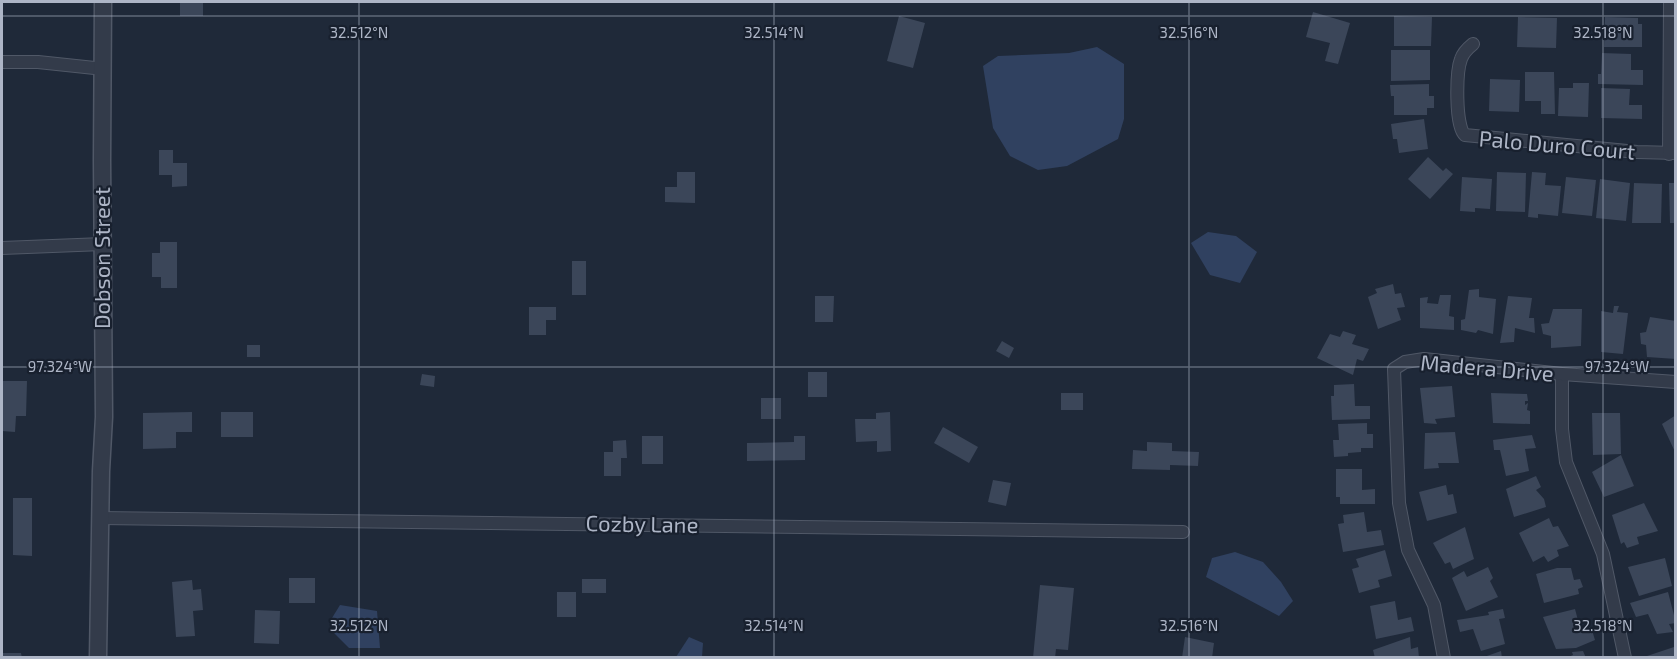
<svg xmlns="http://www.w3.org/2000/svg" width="1677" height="659" font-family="'Exo 2',sans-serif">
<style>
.water{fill:#304160}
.building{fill:#3b4659}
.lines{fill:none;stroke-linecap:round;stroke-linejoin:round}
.minor-casing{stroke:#505867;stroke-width:14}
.tertiary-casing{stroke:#505867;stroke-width:19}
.minor{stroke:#333b4a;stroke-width:12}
.tertiary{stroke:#333b4a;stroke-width:16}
.ticks{fill:none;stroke:#adb5c6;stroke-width:1.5;stroke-opacity:0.45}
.labels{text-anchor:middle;stroke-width:4.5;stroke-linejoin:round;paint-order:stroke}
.street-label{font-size:22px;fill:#adb5c6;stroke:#18202e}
.ticks-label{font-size:15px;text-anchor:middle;fill:#adb5c6;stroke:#18202e;stroke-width:4.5;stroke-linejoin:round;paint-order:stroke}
</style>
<rect width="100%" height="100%" fill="#1f2939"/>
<!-- water -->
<g class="water">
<path d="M1097 47 1124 64V119L1118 139 1067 166 1038 170 1010 156 993 128 983 66 998 56 1069 53Z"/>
<path d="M1208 232 1236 236 1257 252 1240 283 1210 275 1191 243Z"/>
<path d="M1235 552 1263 562 1281 582 1293 601 1279 616 1206 577 1212 558Z"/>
<path d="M340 605 377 611 380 648H349L332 631V618Z"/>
<path d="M689 637 703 643 702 657H676Z"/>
</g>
<!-- building -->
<g class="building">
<rect x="180" y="2" width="23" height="14"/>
<path d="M1313 12 1350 23 1338 64 1325 61 1330 43 1306 37Z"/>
<path d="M899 16 925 23 913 68 887 61Z"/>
<path d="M1394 16 1432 17 1431 46H1394Z"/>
<path d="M1518 17 1557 18 1556 48 1517 47Z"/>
<path d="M1605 17 1638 18V24H1642V47H1604Z"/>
<path d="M1391 50H1430V80L1391 81Z"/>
<path d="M1602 53 1631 54V70H1643V85L1598 84V74H1601Z"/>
<path d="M1525 72H1554L1555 114H1541V101H1525Z"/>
<path d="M1490 79 1520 80 1519 112 1489 111Z"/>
<path d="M1573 83H1589L1588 117 1558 116 1559 88H1573Z"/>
<path d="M1429 84V96H1434V108H1427V115H1394V96H1391L1390 85Z"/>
<path d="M1601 88 1630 89 1629 105H1642V119L1601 118Z"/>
<path d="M1424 119 1428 149 1399 153 1397 139H1393L1391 124Z"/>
<path d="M159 150H173V163H187V186L172 187V175H159Z"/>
<path d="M1428 157 1443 171 1446 168 1453 174 1430 199 1408 179Z"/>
<path d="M677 172H695V203L665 202V187H677Z"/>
<path d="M1497 172 1526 173 1525 212 1496 211Z"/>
<path d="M1532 172 1546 173 1545 185 1561 186 1558 216 1538 214V218L1528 217Z"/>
<path d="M1462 177 1492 179 1490 209 1475 208V212L1460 211Z"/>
<path d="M1566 177 1596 180 1592 216 1562 213Z"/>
<path d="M1600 179 1630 183 1626 221 1596 218Z"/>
<path d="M1634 183 1662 184 1661 223H1632Z"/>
<path d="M1669 183H1676V223H1670Z"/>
<path d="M160 242H177V288H161V277H152V253H160Z"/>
<rect x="572" y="261" width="14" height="34"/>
<path d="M1393 284 1395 294 1401 293 1405 307 1397 308 1401 320 1378 329 1368 297 1377 293 1375 289Z"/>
<path d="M1479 289V297L1496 299 1493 334 1478 330 1476 333 1461 330V320L1465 319 1469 290Z"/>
<path d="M1440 295H1451L1449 316 1454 317V330L1420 328V298L1428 297 1427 303 1438 304Z"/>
<path d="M815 296H834L833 322H815Z"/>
<path d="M1508 296 1532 298 1529 318H1534L1535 333 1515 328 1514 342 1500 343Z"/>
<path d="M1614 306H1619L1617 312 1628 313 1623 354 1601 352V311L1613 313Z"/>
<path d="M529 307H556V320H546V335H529Z"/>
<path d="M1553 309H1582L1581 346 1551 348V336L1543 334 1541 324 1549 323Z"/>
<path d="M1650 317 1676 321V359L1647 357 1646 345 1641 344 1640 333 1646 332Z"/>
<path d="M1343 331 1356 335 1352 344 1369 349 1363 361 1357 359 1353 375 1317 358 1330 334 1340 337Z"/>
<path d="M1002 341 1014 348 1009 358 996 351Z"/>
<rect x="247" y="345" width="13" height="12"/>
<rect x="808" y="372" width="19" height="25"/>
<path d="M422 374 435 376 434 387 420 385Z"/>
<path d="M2 381H27L26 416H16L15 432 2 431Z"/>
<path d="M1354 384 1355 406H1370V419L1332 420 1331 396H1334V385Z"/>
<path d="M1452 386 1455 417 1435 419 1437 424 1424 423 1420 388Z"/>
<rect x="1061" y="393" width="22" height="17"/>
<path d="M1491 393 1527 394 1528 401H1525V405L1528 403 1527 410 1530 411V424L1493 423Z"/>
<rect x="761" y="398" width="20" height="21"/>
<path d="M192 412V432H176V448L143 449V413Z"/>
<rect x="221" y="412" width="32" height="25"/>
<path d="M890 412 891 451 877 452V441L856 442 855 419H876V413Z"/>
<path d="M1592 413H1620L1621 454 1593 455Z"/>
<path d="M1676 415V454L1662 424Z"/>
<path d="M1367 423V434H1373V448H1361V452L1348 453V456L1334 457 1333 440H1339L1338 424Z"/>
<path d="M943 427 978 447 969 463 934 443Z"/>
<path d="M1455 432 1459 463H1438L1439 468 1424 469 1425 433Z"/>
<path d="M1532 435 1536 448 1525 449 1529 471 1506 476 1500 450H1494L1493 440Z"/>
<rect x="642" y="436" width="21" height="28"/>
<path d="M794 436H805V460L747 461V443L794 442Z"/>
<path d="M626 440 627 458H621V476H604V452H613V441Z"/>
<path d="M1147 442 1172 443V451L1199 452 1198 466 1170 465V470L1132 469 1133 450 1147 451Z"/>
<path d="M1621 455 1634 486 1604 497 1592 472Z"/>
<path d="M1336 469H1362V490L1375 489V504H1340V497H1336Z"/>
<path d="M1536 476 1541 487 1536 490 1544 499 1546 507 1514 517 1506 489Z"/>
<path d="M993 480 1011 483 1006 506 988 502Z"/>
<path d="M1446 485 1448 495 1453 494 1457 513 1427 521 1419 492Z"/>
<path d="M13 498H32V556L13 555Z"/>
<path d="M1644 503 1658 531 1637 537 1639 544 1627 548 1624 542 1621 544 1612 515Z"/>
<path d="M1364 512 1367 532 1381 530 1384 545 1343 552 1338 524 1344 523 1343 515Z"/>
<path d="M1549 518 1553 527 1558 526 1569 546 1557 550 1559 556 1548 562 1544 556 1533 562 1519 533Z"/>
<path d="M1465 527 1474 559 1453 569 1450 562 1445 564 1433 543Z"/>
<path d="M1385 550 1392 576 1378 580 1380 587 1359 593 1352 569 1359 567 1356 559Z"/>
<path d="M1665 558 1672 586 1639 596 1628 567Z"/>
<path d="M1488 567 1493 578 1490 581 1498 597 1466 611 1452 578 1464 571 1467 577Z"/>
<path d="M1557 568H1571L1574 580 1580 579 1583 587 1578 589 1579 594 1544 603 1536 574Z"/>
<rect x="289" y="578" width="26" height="25"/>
<rect x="582" y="579" width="24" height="14"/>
<path d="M192 580 193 590 201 589 203 610 193 611 195 636 176 637 172 582Z"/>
<path d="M1040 585 1074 588 1068 650 1056 649 1055 658H1033Z"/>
<rect x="557" y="592" width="19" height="25"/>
<path d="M1668 592 1676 623 1669 624 1673 632 1657 634 1648 614 1636 617 1630 603Z"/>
<path d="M1395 601 1398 620 1411 617 1414 631 1376 639 1370 606Z"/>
<path d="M1503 609 1505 618 1499 619 1505 644 1481 651 1473 629 1460 632 1457 620 1489 615 1488 612Z"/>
<path d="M1575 609 1580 628 1591 627 1595 640 1576 648 1556 649 1543 617Z"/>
<path d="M255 610 280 611 279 644 254 643Z"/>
<path d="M1185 637 1214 643 1212 658H1182Z"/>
<path d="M1410 637 1411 649 1418 647 1419 658H1375L1373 650Z"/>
<path d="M1674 647 1676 658H1644V657Z"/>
<path d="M1501 651 1502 658H1484V657Z"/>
<path d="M1583 651 1586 658H1566L1573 655 1572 652Z"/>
<path d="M2 653H21L22 658H2Z"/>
</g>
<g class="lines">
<!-- minor casing -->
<g class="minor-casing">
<g id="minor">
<path d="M1473 44C1468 48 1463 53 1461 59 1456 72 1455 127 1465 135L1637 152 1676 153"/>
<path d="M2 62H38L104 69"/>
<path d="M1669 154 1670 2"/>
<path d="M2 248 103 244"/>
<path d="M1562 374V429L1566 462 1603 554 1625 658"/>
<path d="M100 518 1183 532"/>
<path d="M1444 658 1434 605 1408 550 1399 503 1394 369 1405 362 1424 359 1562 374 1676 382"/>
</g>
</g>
<!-- tertiary casing -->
<g class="tertiary-casing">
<path id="tertiary" d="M98 658 101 471 104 417 102 160 103 2"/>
</g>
<!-- minor -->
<use href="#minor" class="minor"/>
<!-- tertiary -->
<use href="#tertiary" class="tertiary"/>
</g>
<!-- ticks -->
<path class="ticks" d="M359 2V658M774 2V658M1189 2V658M1603 2V658M2 16H1676M2 367H1676"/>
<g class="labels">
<!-- street labels -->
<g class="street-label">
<text transform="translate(1557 145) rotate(5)" y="8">Palo Duro Court</text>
<text transform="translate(102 258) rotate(-90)" y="8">Dobson Street</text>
<text transform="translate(1487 368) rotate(5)" y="8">Madera Drive</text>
<text transform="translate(642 524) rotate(1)" y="8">Cozby Lane</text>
</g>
</g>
<g class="ticks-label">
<text x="359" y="38">32.512°N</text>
<text x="774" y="38">32.514°N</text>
<text x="1189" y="38">32.516°N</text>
<text x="1603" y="38">32.518°N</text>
<text x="1617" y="372">97.324°W</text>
<text x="60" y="372">97.324°W</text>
<text x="359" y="631">32.512°N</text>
<text x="774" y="631">32.514°N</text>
<text x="1189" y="631">32.516°N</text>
<text x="1603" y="631">32.518°N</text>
</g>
<!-- border -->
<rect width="1677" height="659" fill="none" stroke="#adb5c6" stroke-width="6"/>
</svg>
